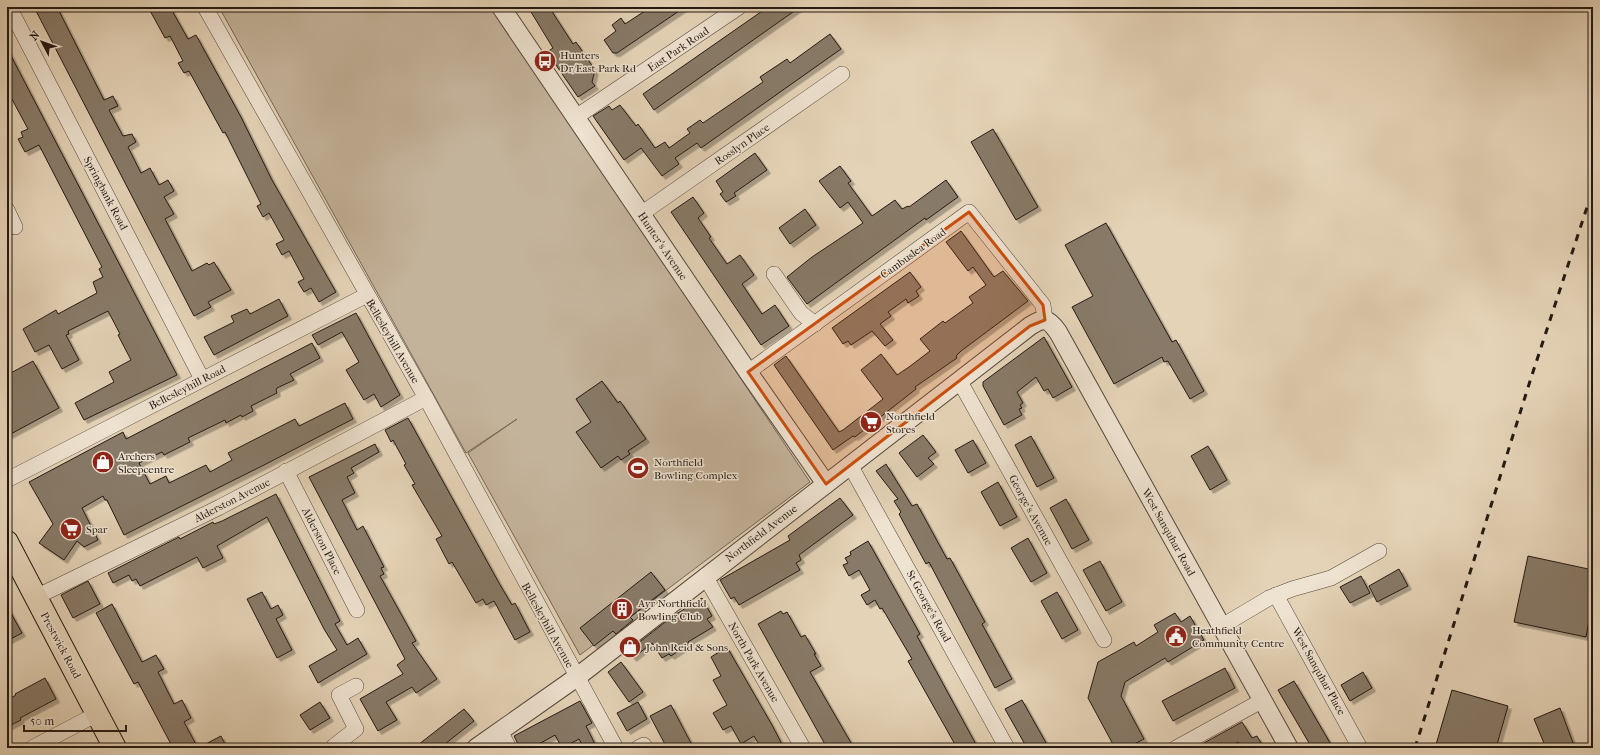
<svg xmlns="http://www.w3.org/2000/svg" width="1600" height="755" font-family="'IM FELL French Canon',serif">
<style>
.green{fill:#c4b39b;stroke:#746656}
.building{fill:#887a68;stroke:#231912;filter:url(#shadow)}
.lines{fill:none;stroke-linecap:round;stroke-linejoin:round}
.minor-casing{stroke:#54483b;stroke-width:16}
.tertiary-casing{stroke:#54483b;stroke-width:20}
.primary-casing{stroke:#231912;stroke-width:24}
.minor{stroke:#eee2d0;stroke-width:15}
.tertiary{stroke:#eee2d0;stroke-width:18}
.primary{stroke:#e5d3b7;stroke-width:22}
.rail{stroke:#231912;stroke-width:3;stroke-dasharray:7 7;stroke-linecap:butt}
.marked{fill:#ca4f0d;fill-opacity:0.2;stroke:#ca4f0d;stroke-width:3;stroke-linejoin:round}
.labels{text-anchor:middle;stroke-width:3;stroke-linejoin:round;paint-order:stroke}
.street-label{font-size:11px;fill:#231912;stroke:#eee2d0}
.poi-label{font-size:11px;fill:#231912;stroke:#eee2d0;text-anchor:start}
</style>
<defs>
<filter id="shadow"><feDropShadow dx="3.5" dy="3.5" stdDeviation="0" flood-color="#0004"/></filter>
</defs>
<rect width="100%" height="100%" fill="#e5d3b7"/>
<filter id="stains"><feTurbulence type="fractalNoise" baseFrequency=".005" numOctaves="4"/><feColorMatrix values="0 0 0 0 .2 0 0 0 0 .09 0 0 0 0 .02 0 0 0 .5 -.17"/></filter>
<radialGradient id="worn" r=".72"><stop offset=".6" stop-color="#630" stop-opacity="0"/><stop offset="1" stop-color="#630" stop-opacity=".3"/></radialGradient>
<!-- green -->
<path class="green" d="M219 7H492L810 482 580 655 468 453 517 419 466 453Z"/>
<!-- building -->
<g class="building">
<path d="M34 7H57L104 100 113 96 118 106 109 110 123 136 132 134 136 142 128 147 141 173 150 168 159 185 168 180 174 191 164 197 174 214 165 219 192 271 207 263 209 265 214 262 231 290 208 302 211 307 194 316Z"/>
<path d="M148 7H170L188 39 196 35 241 117 272 180 336 292 319 302 311 288 304 292 298 282 304 279 289 251 282 255 276 244 284 240 269 213 263 217 257 206 261 204 225 132 223 133 189 71 184 73 178 63 183 61 170 36 165 38Z"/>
<path d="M528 7H549L573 44 576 42 595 70 592 82 595 86 578 97 547 52 553 48Z"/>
<path d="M651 7H685L617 53H613L604 40 616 31 612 25 621 18 625 24Z"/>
<path d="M768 7H800L654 110 643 94Z"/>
<path d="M830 34 841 49 701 148 697 143 675 158 679 164 662 176 641 148 624 160 593 116 609 106 612 110 620 105 636 126 638 124 655 148 665 142 669 148 690 133 687 129 700 120 703 123 763 82 760 77 787 59 790 63Z"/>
<path d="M7 48 177 375 84 420 75 403 114 382 109 372 131 360 118 335 120 334 108 311 68 331 69 334 66 335 79 360 62 369 49 345 35 352 23 329 56 310 58 314 97 293 93 282 103 277 99 269 102 267 39 145 25 152 18 139 23 137 21 132 28 129 7 90Z"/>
<path d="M993 129 1038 207 1016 220 971 142Z"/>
<path d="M755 153 767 170 734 193 736 196 726 202 720 194 723 192 716 181Z"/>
<path d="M840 166 851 181 848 183 872 216 895 200 902 209 908 206 909 207 946 180 958 197 926 220 925 218 807 304 787 277 812 257 863 223 848 202 840 208 819 181Z"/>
<path d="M693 197 704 213 698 218 711 237 709 238 727 264 740 255 754 275 742 284 762 314 775 305 789 326 761 345 671 212Z"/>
<path d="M805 209 816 225 790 244 779 228Z"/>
<path d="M1106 223 1172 342 1176 340 1204 391 1190 399 1168 361 1164 362 1162 357 1114 384 1072 307 1093 296 1065 245Z"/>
<path d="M961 231 994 277 1003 271 1028 301 961 351 956 356 957 358 915 387 916 389 855 437 853 436 833 450 774 365 786 356 839 432 843 430 883 399 861 370 881 354 897 375 909 367 930 351 920 339 943 321 945 323 973 303 969 297 986 285 973 267 968 271 946 242Z"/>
<path d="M910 272 921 287 916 291 919 296 908 303 906 299 888 312 891 316 880 324 893 340 885 346 872 331 851 345 848 341 843 344 832 328Z"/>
<path d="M279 299 288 316 214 355 204 337 234 322 231 316 247 309 250 314Z"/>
<path d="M356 313 400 395 381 407 374 394 364 400 346 370 359 362 342 332 318 345 312 335Z"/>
<path d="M1044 337 1072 387 1053 398 1048 389 1044 391 1036 377 1017 392 1023 403 1020 405 1022 408 1019 409 1022 415 1004 425 983 386V382Z"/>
<path d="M312 343 320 358 290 374 294 380 277 388 276 390 277 393 251 406 253 411 242 417 241 415 226 423 225 420 188 438 190 442 164 455 162 452 139 463 150 484 166 476 169 483 171 482 206 465 210 472 232 460 228 453 295 419 299 426 345 403 353 419 264 465 124 535 107 500H105L103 496 82 508 98 540 84 547 77 541 64 560 39 543 53 524 29 482 123 432 126 439Z"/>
<path d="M33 361 59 408 7 436V375Z"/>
<path d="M602 381 618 403 620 401 646 439 628 451 630 454 621 460 618 456 601 468 576 432 591 422 576 399Z"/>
<path d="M408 418 499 583 512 605 515 603 530 632 515 640 494 601 486 605 483 599 476 603 452 562 449 564 436 539 442 536 412 485 415 484 404 465 406 464 393 440 391 442 385 430Z"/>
<path d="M923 435 936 452 928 458 934 464 917 477 899 453Z"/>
<path d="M1031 436 1054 478 1037 487 1015 445Z"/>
<path d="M973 440 986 463 968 473 955 450Z"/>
<path d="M375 444 379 452 351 468 354 473 347 477 355 493 342 500 357 530 363 526 384 567 381 568 384 574 380 576 416 641 412 643 437 679 416 693 412 687 386 702 397 720 378 731 360 699 403 674 397 665 405 659 309 477Z"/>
<path d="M1208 446 1227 480 1210 490 1191 456Z"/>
<path d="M886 464 912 506 917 504 947 559 950 558 985 622 982 624 1012 679 995 688 929 562 926 564 899 514 901 512 894 501 898 499 876 471Z"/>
<path d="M998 482 1017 517 1000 526 981 492Z"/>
<path d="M276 494 340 621 335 624 347 645 358 638 367 654 318 683 309 666 337 650 324 629 267 517 217 546 223 558 203 568 197 557 140 586 136 579 132 581 129 575 113 583 108 573 179 537 180 539 213 522 214 524 222 521Z"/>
<path d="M840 498 853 515 799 555 801 560 796 563 800 570 739 605 734 597 731 599 720 580 790 540 788 536Z"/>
<path d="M1066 499 1089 540 1072 549 1050 508Z"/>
<path d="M1028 538 1047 573 1031 582 1011 548Z"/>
<path d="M868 541 920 634 917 636 978 748H957L908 661 912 659 882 608 880 609 875 600 867 605 861 595 870 590 859 570 849 576 843 565 848 563 845 558 851 555 850 552Z"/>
<path d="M1528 556 1593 570V599L1586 637 1514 622Z"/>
<path d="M1100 561 1122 602 1106 611 1083 570Z"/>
<path d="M1399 569 1408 586 1377 602 1369 586Z"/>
<path d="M651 572 665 590 630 617 633 620 616 634 613 631 594 646 580 628Z"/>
<path d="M1361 576 1370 593 1350 603 1340 587Z"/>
<path d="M88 581 100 604 73 618 61 595Z"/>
<path d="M262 592 271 609 278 605 283 615 276 619 292 650 277 658 247 599Z"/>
<path d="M1057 592 1078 630 1062 639 1041 601Z"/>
<path d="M702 598 712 616 707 619 713 627 688 642 689 644 671 656 669 654 662 658 652 643 633 658 628 651 673 616Z"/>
<path d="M112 604 142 662 156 655 164 669 158 672 174 704 182 700 191 718 184 722 198 748 221 736 227 748H173L138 682 134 684 96 613Z"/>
<path d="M7 606 22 633 7 641Z"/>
<path d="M781 611 783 614 787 612 801 637 805 635 816 654H814L821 666 810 672 854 748H827L758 624Z"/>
<path d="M1175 613 1181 622 1190 616 1204 640 1168 662 1165 658 1125 682 1121 696 1144 739 1127 748H1115L1088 698 1098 662 1134 642 1136 646 1158 632 1154 625Z"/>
<path d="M727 647 772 725 784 748H761L754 736 741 744 731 726 723 730 713 713 727 705 713 680 721 676 711 657Z"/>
<path d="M621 662 643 692 629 702 608 672Z"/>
<path d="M1225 668 1235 688 1173 721 1162 701Z"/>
<path d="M1363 672 1372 688 1350 701 1341 685Z"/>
<path d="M45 678 56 699 20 718 21 720 7 727V700L16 695 15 694Z"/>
<path d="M1294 681 1333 748H1312L1278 690Z"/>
<path d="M1452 690 1508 706 1496 748H1435Z"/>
<path d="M1022 700 1036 725 1049 748H1027L1005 709Z"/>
<path d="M580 701 592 723 586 726 597 748H584L579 739 562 748 555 735 532 748H520L514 736Z"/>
<path d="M320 702 330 718 310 730 300 715Z"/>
<path d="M638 702 647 719 627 731 617 713Z"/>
<path d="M671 705 692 745 687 748H667L650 716Z"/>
<path d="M1560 708 1575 748H1546L1534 719Z"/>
<path d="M464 709 474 721 440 748H414Z"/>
<path d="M1242 722 1252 738 1257 736 1264 748H1234L1240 745 1238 742 1227 748H1206L1204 743Z"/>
</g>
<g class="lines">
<!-- minor casing -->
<g class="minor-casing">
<g id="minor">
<path d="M9 7 202 379"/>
<path d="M205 7 426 398 616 748"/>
<path d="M576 117 739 7"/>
<path d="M7 210 15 227"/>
<path d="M641 214 842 74"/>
<path d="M774 274 801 313 815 324"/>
<path d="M748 372 969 212 1043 305 1045 320"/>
<path d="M959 380 1104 640"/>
<path d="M850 465 1007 748"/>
<path d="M286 471 357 610"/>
<path d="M7 480 367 295"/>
<path d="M705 576 803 748"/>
<path d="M1276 595 1360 748"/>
<path d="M36 597 220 507 426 398"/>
<path d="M1222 626 1269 598 1292 589 1331 578 1379 551"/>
<path d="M500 731 509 748"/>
<path d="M32 748 97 714"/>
<path d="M334 748V746L356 729 339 695 356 686"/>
<path d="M638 748 644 745 645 748"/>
<path d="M1176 748 1263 700"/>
</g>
</g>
<!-- tertiary casing -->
<g class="tertiary-casing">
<g id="tertiary">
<path d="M501 7 748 372 826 484"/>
<path d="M476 748 577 677 1030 326C1044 317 1048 318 1058 332L1289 748"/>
</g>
</g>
<!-- primary casing -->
<g class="primary-casing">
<path id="primary" d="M7 542 115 748"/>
</g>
<!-- minor -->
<use href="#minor" class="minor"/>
<!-- tertiary -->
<use href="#tertiary" class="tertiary"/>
<!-- primary -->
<use href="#primary" class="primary"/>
<!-- rail -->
<path class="rail" d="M1415 748 1531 378 1593 189"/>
</g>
<!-- marked area -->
<path class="marked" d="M969 212 1043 305 1045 320 1030 326 826 484 748 372Z"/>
<!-- icons -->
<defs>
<g id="bus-disc" transform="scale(1.15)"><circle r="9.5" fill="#8f2418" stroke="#eee2d0"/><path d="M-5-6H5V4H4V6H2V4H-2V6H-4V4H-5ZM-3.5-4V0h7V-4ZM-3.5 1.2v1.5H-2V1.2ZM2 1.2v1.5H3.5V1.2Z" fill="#fff"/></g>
<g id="supermarket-disc" transform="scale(1.15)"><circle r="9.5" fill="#8f2418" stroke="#eee2d0"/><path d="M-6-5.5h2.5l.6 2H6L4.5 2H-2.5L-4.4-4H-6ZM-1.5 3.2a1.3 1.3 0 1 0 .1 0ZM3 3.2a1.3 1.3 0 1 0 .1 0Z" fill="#fff"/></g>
<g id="shop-disc" transform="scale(1.15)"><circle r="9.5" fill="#8f2418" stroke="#eee2d0"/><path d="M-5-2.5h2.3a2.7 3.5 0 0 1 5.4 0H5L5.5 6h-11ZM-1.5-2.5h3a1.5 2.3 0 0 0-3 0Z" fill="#fff"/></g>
<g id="stadium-disc" transform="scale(1.15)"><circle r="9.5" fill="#8f2418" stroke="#eee2d0"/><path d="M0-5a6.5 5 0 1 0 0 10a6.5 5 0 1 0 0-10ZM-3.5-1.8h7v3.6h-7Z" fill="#fff"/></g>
<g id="building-disc" transform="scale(1.15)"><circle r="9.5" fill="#8f2418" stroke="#eee2d0"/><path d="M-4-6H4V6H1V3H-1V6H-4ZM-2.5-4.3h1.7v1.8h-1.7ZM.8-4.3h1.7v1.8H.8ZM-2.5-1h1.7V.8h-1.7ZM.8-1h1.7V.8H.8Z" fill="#fff"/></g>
<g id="civic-disc" transform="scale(1.15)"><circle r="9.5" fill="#8f2418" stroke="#eee2d0"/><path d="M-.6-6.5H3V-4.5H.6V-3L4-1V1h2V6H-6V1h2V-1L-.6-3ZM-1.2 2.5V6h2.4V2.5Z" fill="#fff"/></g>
</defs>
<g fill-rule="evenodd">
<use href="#bus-disc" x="545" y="61"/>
<use href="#supermarket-disc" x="871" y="422"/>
<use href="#shop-disc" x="103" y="462"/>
<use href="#stadium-disc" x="638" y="468"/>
<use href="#supermarket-disc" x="71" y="529"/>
<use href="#building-disc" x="622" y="609"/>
<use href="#civic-disc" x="1176" y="636"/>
<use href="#shop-disc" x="630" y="647"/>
</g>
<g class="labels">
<!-- street labels -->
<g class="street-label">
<text transform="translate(678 49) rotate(-34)" y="4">East Park Road</text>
<text transform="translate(742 144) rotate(-35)" y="4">Rosslyn Place</text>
<text transform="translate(106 193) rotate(62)" y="4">Springbank Road</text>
<text transform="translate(663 246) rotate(56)" y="4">Hunter's Avenue</text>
<text transform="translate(913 253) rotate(-36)" y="4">Cambuslea Road</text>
<text transform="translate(393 341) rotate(60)" y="4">Bellesleyhill Avenue</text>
<text transform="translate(187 387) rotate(-27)" y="4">Bellesleyhill Road</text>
<text transform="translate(232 500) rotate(-27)" y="4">Alderston Avenue</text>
<text transform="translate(1031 510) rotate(61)" y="4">George's Avenue</text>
<text transform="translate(1169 532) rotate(61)" y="4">West Sanquhar Road</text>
<text transform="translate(761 533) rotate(-37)" y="4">Northfield Avenue</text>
<text transform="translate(322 541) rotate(63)" y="4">Alderston Place</text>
<text transform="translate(929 606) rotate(61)" y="4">St George's Road</text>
<text transform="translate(548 625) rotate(61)" y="4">Bellesleyhill Avenue</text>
<text transform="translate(61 645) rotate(62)" y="4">Prestwick Road</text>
<text transform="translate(754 662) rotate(60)" y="4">North Park Avenue</text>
<text transform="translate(1319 671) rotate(61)" y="4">West Sanquhar Place</text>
</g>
<!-- poi labels -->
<g class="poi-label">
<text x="560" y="59">Hunters<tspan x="560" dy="13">Dr/East Park Rd</tspan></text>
<text x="886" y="420">Northfield<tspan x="886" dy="13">Stores</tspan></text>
<text x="118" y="460">Archers<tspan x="118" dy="13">Sleepcentre</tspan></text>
<text x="654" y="466">Northfield<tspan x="654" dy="13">Bowling Complex</tspan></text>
<text x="86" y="533">Spar</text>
<text x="638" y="607">Ayr Northfield<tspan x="638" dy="13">Bowling Club</tspan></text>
<text x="1192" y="634">Heathfield<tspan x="1192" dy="13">Community Centre</tspan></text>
<text x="646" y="651">John Reid &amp; Sons</text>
</g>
</g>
<!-- margin -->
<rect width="1600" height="755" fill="none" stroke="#e5d3b7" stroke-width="24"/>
<rect x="8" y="8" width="1584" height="739" fill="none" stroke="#231912" stroke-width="2"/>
<rect x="12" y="12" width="1576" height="731" fill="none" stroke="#231912"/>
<!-- north arrow -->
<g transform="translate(42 42) rotate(311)" stroke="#eee2d0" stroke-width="3" paint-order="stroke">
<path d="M0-3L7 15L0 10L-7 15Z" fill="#231912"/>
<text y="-6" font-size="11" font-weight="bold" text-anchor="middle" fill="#231912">N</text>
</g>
<!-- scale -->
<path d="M24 725v6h102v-6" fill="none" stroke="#231912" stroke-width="2"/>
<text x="30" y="725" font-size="12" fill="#231912" stroke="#eee2d0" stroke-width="3" paint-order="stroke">50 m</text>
<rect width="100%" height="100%" filter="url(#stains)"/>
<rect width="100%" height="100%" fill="url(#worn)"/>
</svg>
